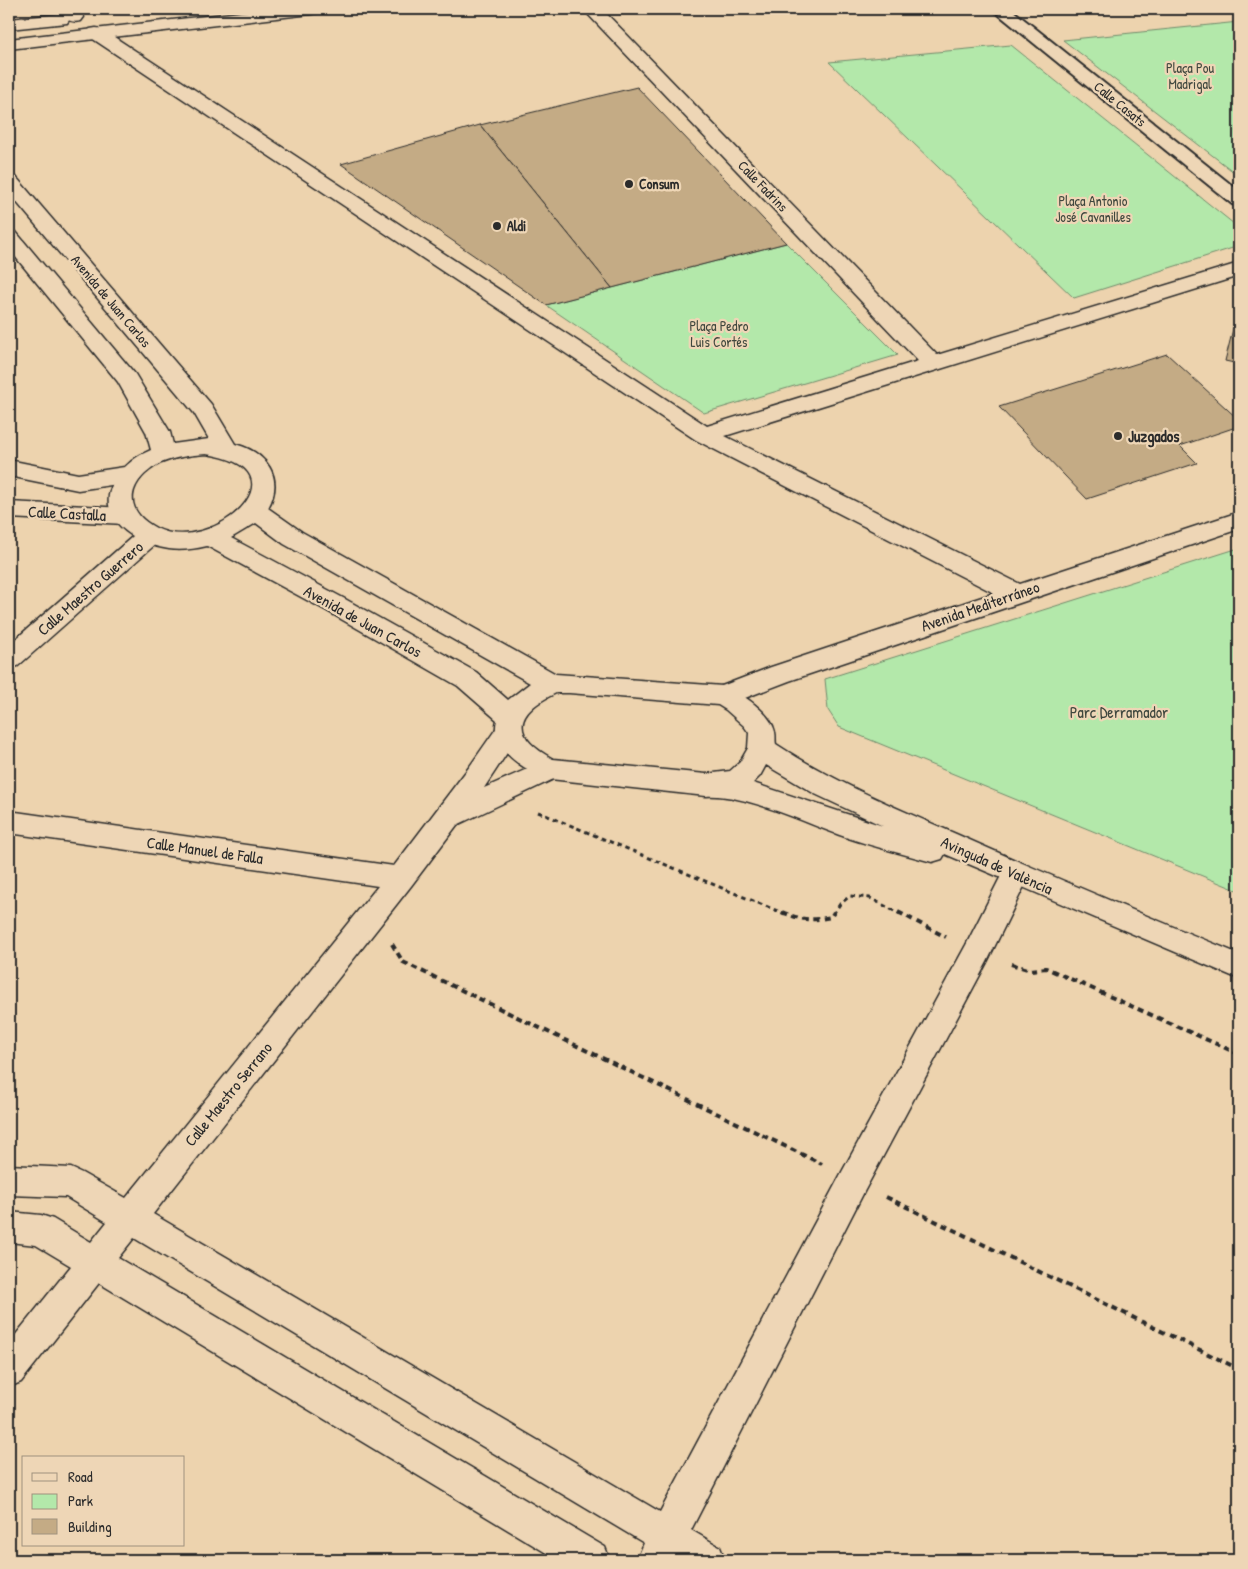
<svg xmlns="http://www.w3.org/2000/svg" width="1248" height="1569" font-family="'Patrick Hand',sans-serif">
<style>
.green{fill:#b3e8aa;stroke:#6f8a6a}
.building{fill:#c4ab85;stroke:#2b2b2b}
.lines{fill:none;stroke-linecap:round;stroke-linejoin:round}
.pedestrian-casing{stroke:#2b2b2b;stroke-width:4}
.minor-casing{stroke:#2b2b2b;stroke-width:3}
.secondary-casing{stroke:#2b2b2b;stroke-width:3}
.path-far1{stroke:#2b2b2b;stroke-width:3;stroke-dasharray:4.5 4;stroke-linecap:butt}
.path{stroke:#2b2b2b;stroke-width:4;stroke-dasharray:6 4.5;stroke-linecap:butt}
.pedestrian{fill:#eed6b6;fill-rule:evenodd}
.minor{fill:#eed6b6;fill-rule:evenodd}
.secondary{fill:#eed6b6;fill-rule:evenodd}
.poi-dot{fill:#2b2b2b;stroke:#eed6b6;stroke-width:2}
.labels{text-anchor:middle;stroke-width:4.5;stroke-linejoin:round;paint-order:stroke}
.far-park-label{font-size:14px;fill:#3f473e;stroke:#eed6b6}
.far-street-label{font-size:14px;fill:#2b2b2b;stroke:#eed6b6}
.far-poi-label{font-size:14px;font-weight:bold;fill:#2b2b2b;stroke:#eed6b6;text-anchor:start}
.poi-label{font-size:16px;font-weight:bold;fill:#2b2b2b;stroke:#eed6b6;text-anchor:start}
.street-label{font-size:16px;fill:#2b2b2b;stroke:#eed6b6}
.park-label{font-size:16px;fill:#3f473e;stroke:#eed6b6}
</style>
<rect width="100%" height="100%" fill="#edd3ae"/>
<filter id="ink" filterUnits="userSpaceOnUse"><feTurbulence type="fractalNoise" baseFrequency=".02" numOctaves="2"/><feDisplacementMap in="SourceGraphic" scale="10" xChannelSelector="R" yChannelSelector="G"/><feConvolveMatrix kernelMatrix="1 2 1 2 8 2 1 2 1" color-interpolation-filters="sRGB"/></filter>
<g filter="url(#ink)">
<!-- green -->
<g class="green">
<path d="M1239 22V176L1063 40Z"/>
<path d="M1011 45 1239 228V246L1074 298 829 62Z"/>
<path d="M786 243 898 355 704 413 546 305Z"/>
<path d="M1239 548V891L839 727 828 710 825 679Z"/>
</g>
<!-- building -->
<g class="building">
<path d="M637 87 786 243 612 288 480 125Z"/>
<path d="M480 125 612 288 546 305 341 164Z"/>
<path d="M1239 305V364L1225 361Z"/>
<path d="M1167 354 1239 420V426L1180 446 1197 463 1087 499 999 407Z"/>
</g>
<g class="lines">
<!-- pedestrian casing -->
<g class="pedestrian-casing">
<path id="pedestrian" d="M992 9H1011L1239 191V206L1232 204Z"/>
</g>
<!-- minor casing -->
<g class="minor-casing">
<g id="minor">
<path d="M57 9H76L84 17 81 21C70 24 63 18 57 9Z"/>
<path d="M583 9H602L937 355 1239 263V276L725 436 1020 584 1239 512V529L789 681 732 703 723 706 714 703 710 696 714 689 771 667 994 593 696 440 90 37 87 33 90 29 96 28 102 29 707 426 918 361Z"/>
<path d="M9 460 78 474 131 466 139 468 143 474 139 480 131 482 78 490 9 476Z"/>
<path d="M9 502 125 508 134 510 137 516 134 522 125 524 9 518Z"/>
<path d="M149 528 158 530 161 536 158 542 18 666 9 668V645L140 530Z"/>
<path d="M509 720 518 723 522 730 484 788 550 759 560 762 564 769 560 776 457 825 411 886 153 1214 660 1512 843 1170 966 945 1006 866 1016 863 1026 866 1030 874 987 962 865 1190 691 1530 720 1547 725 1560H637L644 1543 134 1238 118 1258 605 1547 610 1560H558L99 1283 21 1382 9 1387V1343L71 1266 36 1245 9 1242V1212L41 1215 53 1219 91 1242 107 1222 66 1197 9 1195V1165L71 1168 82 1173 126 1198 378 886 9 833V811L394 866 470 766 500 723Z"/>
</g>
</g>
<!-- secondary casing -->
<g class="secondary-casing">
<g id="secondary">
<path d="M267 9H320L317 13 311 14 9 49V39Z"/>
<path d="M61 14 67 15 70 19 67 23 9 29V19Z"/>
<path d="M9 175 16 177 211 404 235 444C266 452 285 477 268 508L302 532 556 674 723 686C741 692 771 713 775 732 776 736 775 741 776 744 832 781 894 807 956 834 1050 876 1144 915 1239 954V979L945 854 942 859 932 862C904 854 875 847 848 838 809 825 745 793 706 796L550 779C527 772 489 750 497 720L458 686 327 611 207 546C194 549 181 551 169 549 135 544 91 517 116 478 125 465 136 456 151 450L146 432 118 382 9 249V230L16 232 135 374 170 432 173 444 209 439 194 413 9 193ZM206 454C311 469 212 557 156 528 120 509 129 480 161 463 175 457 191 455 206 454ZM256 523 284 544 530 683 508 700 476 672 345 599 231 538ZM556 693H569L718 705 726 710 744 726 749 733 748 748 740 762 730 771 706 774 553 759C510 736 514 713 556 693ZM766 765 815 794 883 826 753 783 760 776Z"/>
</g>
</g>
<!-- path-far1 -->
<g class="path-far1">
<path d="M538 812 785 914"/>
<path d="M833 914 840 904 850 896 870 898 900 914"/>
</g>
<!-- path -->
<g class="path">
<path d="M782 912C801 920 811 921 831 917L834 912"/>
<path d="M898 912 946 937"/>
<path d="M392 944 403 962 822 1164"/>
<path d="M1011 964 1031 970 1046 968 1239 1054"/>
<path d="M886 1197 1239 1369"/>
</g>
<!-- pedestrian -->
<use href="#pedestrian" class="pedestrian"/>
<!-- minor -->
<use href="#minor" class="minor"/>
<!-- secondary -->
<use href="#secondary" class="secondary"/>
</g>
</g>
<!-- markers -->
<g class="poi-dot">
<circle cx="629" cy="184" r="5"/>
<circle cx="497" cy="226" r="5"/>
<circle cx="1118" cy="436" r="5"/>
</g>
<g class="labels">
<!-- far-park labels -->
<g class="far-park-label">
<text x="1190" y="73">Plaça Pou<tspan x="1190" dy="16">Madrigal</tspan></text>
<text x="1093" y="206">Plaça Antonio<tspan x="1093" dy="16">José Cavanilles</tspan></text>
<text x="719" y="331">Plaça Pedro<tspan x="719" dy="16">Luis Cortés</tspan></text>
</g>
<!-- far-street labels -->
<g class="far-street-label">
<text transform="translate(1120 104) rotate(39)" y="5">Calle Casats</text>
<text transform="translate(763 186) rotate(46)" y="5">Calle Fadrins</text>
<text transform="translate(111 301) rotate(50)" y="5">Avenida de Juan Carlos</text>
</g>
<!-- far-poi labels -->
<g class="far-poi-label">
<text x="639" y="189">Consum</text>
<text x="507" y="231">Aldi</text>
</g>
<!-- poi labels -->
<g class="poi-label">
<text x="1128" y="442">Juzgados</text>
</g>
<!-- street labels -->
<g class="street-label">
<text transform="translate(67 513) rotate(3)" y="6">Calle Castalla</text>
<text transform="translate(90 588) rotate(-41)" y="6">Calle Maestro Guerrero</text>
<text transform="translate(980 606) rotate(-19)" y="6">Avenida Mediterráneo</text>
<text transform="translate(363 621) rotate(29)" y="6">Avenida de Juan Carlos</text>
<text transform="translate(205 850) rotate(8)" y="6">Calle Manuel de Falla</text>
<text transform="translate(997 865) rotate(24)" y="6">Avinguda de València</text>
<text transform="translate(228 1094) rotate(-51)" y="6">Calle Maestro Serrano</text>
</g>
<!-- park labels -->
<g class="park-label">
<text x="1119" y="718">Parc Derramador</text>
</g>
</g>
<!-- margin -->
<rect width="1248" height="1569" fill="none" stroke="#eed6b6" stroke-width="30"/>
<rect x="15" y="15" width="1218" height="1539" fill="none" stroke="#2b2b2b" stroke-width="2" filter="url(#ink)"/>
<!-- legend -->
<rect x="22" y="1456" width="162" height="90" fill="#eed6b6" stroke="#a0927e"/>
<rect x="32" y="1473" width="25" height="8" fill="#eed6b6" stroke="#a0927e"/>
<text x="68" y="1482" font-size="15" fill="#2b2b2b">Road</text>
<rect x="32" y="1494" width="25" height="15" fill="#b3e8aa" stroke="#a0927e"/>
<text x="68" y="1506" font-size="15" fill="#2b2b2b">Park</text>
<rect x="32" y="1519" width="25" height="15" fill="#c4ab85" stroke="#a0927e"/>
<text x="68" y="1532" font-size="15" fill="#2b2b2b">Building</text>
</svg>
